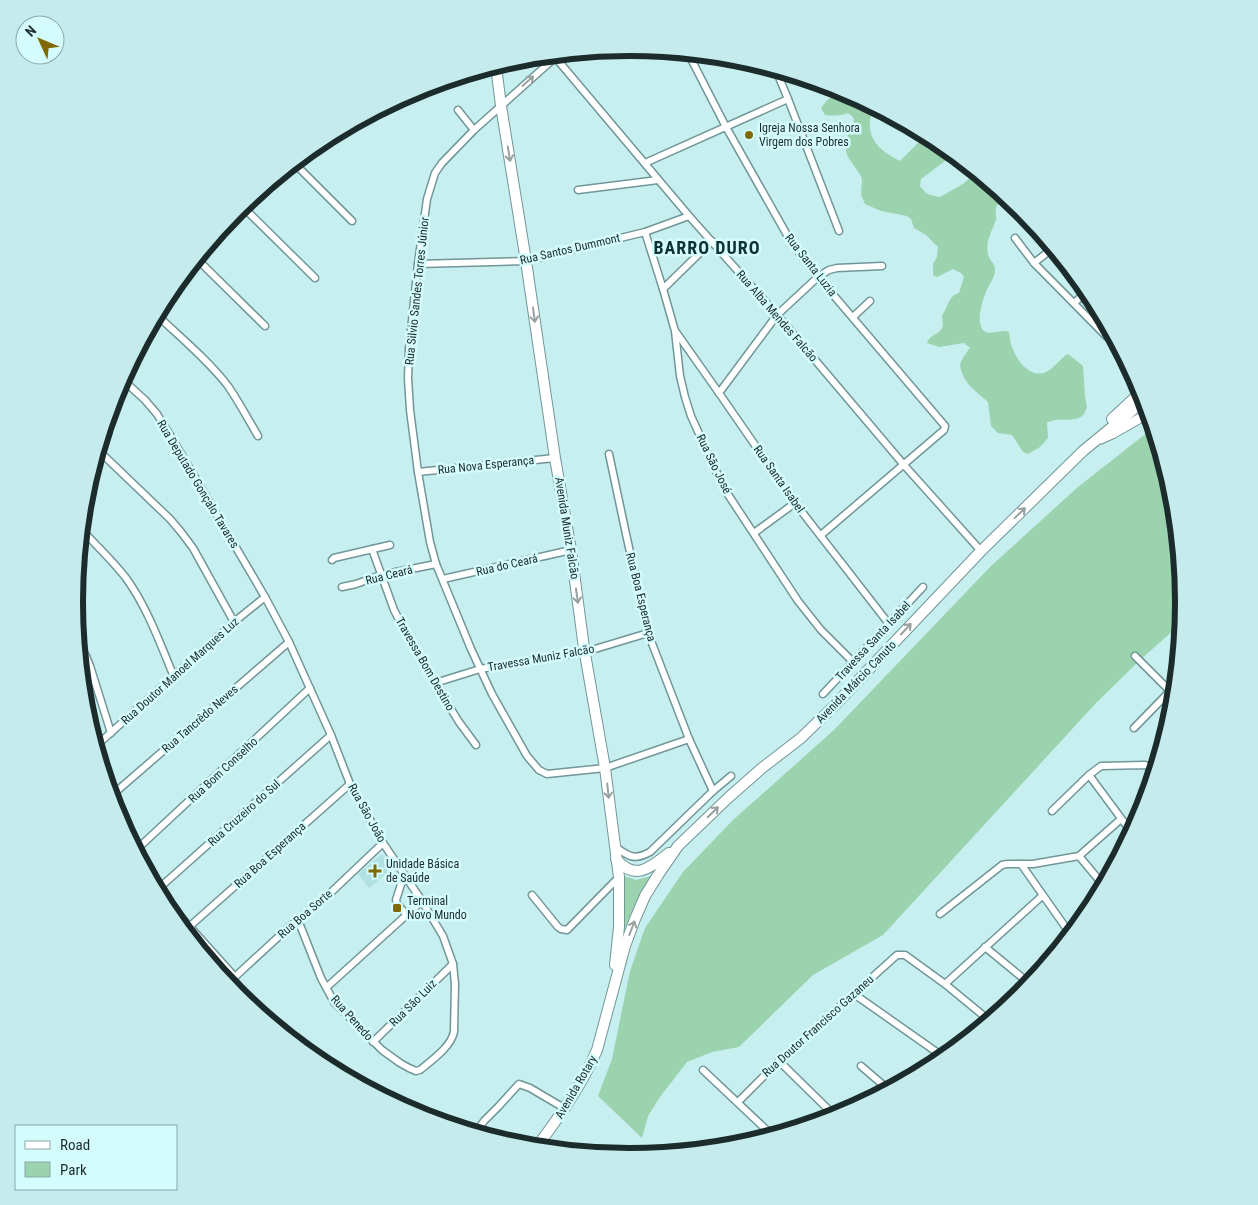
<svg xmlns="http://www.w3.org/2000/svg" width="1258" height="1205" font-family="'Roboto Condensed',sans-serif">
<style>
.built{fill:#b1e1e2}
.green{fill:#9ad3ae}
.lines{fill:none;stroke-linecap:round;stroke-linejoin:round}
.minor-casing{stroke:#719697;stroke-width:9}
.secondary-casing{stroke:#719697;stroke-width:11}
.primary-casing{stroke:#719697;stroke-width:12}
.minor{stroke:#fff;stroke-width:6}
.secondary{stroke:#fff;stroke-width:9}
.primary{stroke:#fff;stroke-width:10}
.oneway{stroke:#99a0a0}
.poi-dot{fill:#816901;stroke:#d4fcfd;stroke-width:2}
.labels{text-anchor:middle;stroke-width:5;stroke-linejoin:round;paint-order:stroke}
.poi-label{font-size:12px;fill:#1c2b2b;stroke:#d4fcfd;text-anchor:start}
.street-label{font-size:12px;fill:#1c2b2b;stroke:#d4fcfd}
.district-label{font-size:18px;font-weight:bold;letter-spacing:1px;fill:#0e3233;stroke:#d4fcfd}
.rim{fill:none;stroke:#1c2b2b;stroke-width:6}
</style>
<rect width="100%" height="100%" fill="#c7efef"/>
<!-- built -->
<path class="built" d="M382 854 393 868 369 888 358 874Z"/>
<!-- green -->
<g class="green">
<path d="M845 92 874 107C862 134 877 150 900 161L926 135 941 144 949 158 921 179 920 186 926 193 930 195 940 197 963 184 976 173 1006 197C1003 200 999 202 997 205 994 210 997 215 996 220 992 231 985 242 988 254 989 261 996 263 995 271 994 280 988 285 986 292 982 301 976 322 983 330 989 337 1001 328 1009 332 1010 337 1010 342 1012 347 1017 361 1030 379 1046 372 1055 368 1060 358 1068 354L1083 366 1085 397 1087 407C1086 409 1085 412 1084 414 1076 424 1056 416 1047 423L1048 438 1040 447 1028 454 1023 452 1012 435 998 433 991 426 988 402C975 390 962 383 960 364L964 356 970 348 964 343 939 347 927 343C930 334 939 335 942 328 944 325 942 319 942 315 949 307 947 297 959 293L964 277 961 273 953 269 937 277 933 275V264L937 257 938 247 926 235 914 228 911 219 907 216 881 211 865 204 861 195 862 180 861 176 848 157 846 151V141L854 120 852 116 848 113C840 116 833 116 825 115L821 108C824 104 828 98 833 96 838 94 841 95 845 92Z"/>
<path d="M1153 428 1173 495 1184 603 1182 623 1141 659 1097 702 883 935 813 975 739 1047 712 1052 687 1062 660 1097 648 1116 642 1138 598 1096 612 1059 630 971 645 928 683 872 733 820 834 730 991 566 1078 487Z"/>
<path d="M621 875 636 880 651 876 635 904 622 935Z"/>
</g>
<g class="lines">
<!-- minor casing -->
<g class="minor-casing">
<g id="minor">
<path d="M688 53 726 127 791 242 818 277 945 426 944 430 821 535"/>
<path d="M558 55 474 130 442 163 435 173 427 199 418 264 409 349 408 378 410 410 418 472 430 542 436 564 471 649 492 694 527 756 539 770 547 774 605 768 689 739"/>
<path d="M555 57 689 216 777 315 904 465 981 551"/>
<path d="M776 70 788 99 839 231"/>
<path d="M458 110 474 130"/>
<path d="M294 163 352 221"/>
<path d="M645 163 788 99"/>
<path d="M578 190 658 180"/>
<path d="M242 206 315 278"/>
<path d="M645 232 663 289 675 331 680 376 685 397 691 416 716 471 727 493 798 601 821 630 853 662"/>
<path d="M1015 238 1034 263 1106 336 1109 338 1113 336"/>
<path d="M197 259 265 326"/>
<path d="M1034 263 1053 248"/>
<path d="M418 264 526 261 645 232 689 216"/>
<path d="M663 289 712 241"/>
<path d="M1074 303 1088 291"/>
<path d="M157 315C181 338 208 360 228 386 239 402 248 419 258 436"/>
<path d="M853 317 870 301"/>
<path d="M676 332 719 393 795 503 889 624"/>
<path d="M122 379 145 400 157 414 170 435 265 597 289 642 331 735 350 784 383 843 422 901 443 936 453 964 455 984 454 1032C451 1047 431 1061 420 1070L416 1071 409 1068 400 1063 382 1050 334 1002 321 978 298 920"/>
<path d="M719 393 777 315 818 277 829 270 837 268 882 266"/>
<path d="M98 450 170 519 181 532 193 548 234 622"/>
<path d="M609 454 626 534 648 633 689 739 713 791"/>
<path d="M418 472 555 458"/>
<path d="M81 529C96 545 113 561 126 578 147 607 160 643 174 677"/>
<path d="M754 533 795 503"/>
<path d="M372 549 394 610 405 631 435 683 459 722 476 745"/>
<path d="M332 560 334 558 390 545"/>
<path d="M443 579 571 550"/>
<path d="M342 587 356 584 381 575 436 564"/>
<path d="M78 643 86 656 90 666 111 733"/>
<path d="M1135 656 1175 696"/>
<path d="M435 683 480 669 585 652 648 633"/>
<path d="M823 694 923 587"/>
<path d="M1134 728 1176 685"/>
<path d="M96 746 234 622 265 597"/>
<path d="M1089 775 1132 833"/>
<path d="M111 796 289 642"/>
<path d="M1052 811 1089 775 1101 766 1145 765 1153 768 1155 770"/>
<path d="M614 846C628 856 634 861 650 852L713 791 731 776"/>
<path d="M135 851 310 688"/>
<path d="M1079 856 1104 886"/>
<path d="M1021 864 1071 935"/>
<path d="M404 875 396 900 397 904 407 915"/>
<path d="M155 888 235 977"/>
<path d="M157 890 331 735"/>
<path d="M532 895 558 927 561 929 567 930 619 877"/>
<path d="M940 914 1002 865 1007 864H1033L1079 856 1121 819"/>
<path d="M190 926 350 784"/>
<path d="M985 947 1030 984"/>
<path d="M945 984 1042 896"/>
<path d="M228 985 238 974 288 928 324 899 383 843"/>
<path d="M327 987 422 901"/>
<path d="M854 994 945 1058"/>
<path d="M373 1042 453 964"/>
<path d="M779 1061 836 1117"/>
<path d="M861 1066 889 1090"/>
<path d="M703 1070 773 1136"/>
<path d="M738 1102 779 1061 897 955H905L945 984 990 1021"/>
<path d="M478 1134 479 1128 484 1121 498 1107 519 1084 530 1088 564 1108"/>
</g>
</g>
<!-- secondary casing -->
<g class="secondary-casing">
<path id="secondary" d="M1101 439 1112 434 1149 413"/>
</g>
<!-- primary casing -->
<g class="primary-casing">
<g id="primary">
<path d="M496 66 501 106 526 261 555 458 571 550 584 648 605 768 619 877V927L615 965"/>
<path d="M1112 419 1142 391"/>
<path d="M616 859C635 882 651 867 669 853"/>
<path d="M536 1148C559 1117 582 1085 597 1050L625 946 635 919 645 896 658 875 678 846 728 798 762 768 801 738 834 706 981 551 1083 451 1145 400"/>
</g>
</g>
<!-- minor -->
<use href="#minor" class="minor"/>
<!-- secondary -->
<use href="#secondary" class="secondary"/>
<!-- primary -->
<use href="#primary" class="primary"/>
</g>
<!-- one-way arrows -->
<defs><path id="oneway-shaft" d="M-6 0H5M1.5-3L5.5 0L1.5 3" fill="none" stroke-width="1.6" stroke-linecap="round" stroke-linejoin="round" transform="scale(1.25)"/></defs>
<g class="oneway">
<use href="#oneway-shaft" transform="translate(528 81) rotate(-42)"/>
<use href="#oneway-shaft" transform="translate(509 154) rotate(81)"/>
<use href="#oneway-shaft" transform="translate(534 315) rotate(82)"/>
<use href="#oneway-shaft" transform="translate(1020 513) rotate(-43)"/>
<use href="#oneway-shaft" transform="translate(577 596) rotate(82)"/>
<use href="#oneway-shaft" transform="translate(906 629) rotate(-47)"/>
<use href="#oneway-shaft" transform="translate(608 791) rotate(84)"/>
<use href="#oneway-shaft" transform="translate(713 812) rotate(-44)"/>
<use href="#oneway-shaft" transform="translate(632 928) rotate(-69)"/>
</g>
<!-- markers -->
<g class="poi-dot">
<circle cx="749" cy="135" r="5"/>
<path d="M372.5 863.5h5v5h5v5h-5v5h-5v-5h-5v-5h5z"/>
<rect x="392" y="903" width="10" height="10" rx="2.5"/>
</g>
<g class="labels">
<!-- poi labels -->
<g class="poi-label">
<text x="759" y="132">Igreja Nossa Senhora<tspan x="759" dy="14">Virgem dos Pobres</tspan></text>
<text x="386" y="868">Unidade Básica<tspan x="386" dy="14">de Saúde</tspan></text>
<text x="407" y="905">Terminal<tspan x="407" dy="14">Novo Mundo</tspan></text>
</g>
<!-- street labels -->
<g class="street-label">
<text transform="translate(570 249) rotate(-13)" y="4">Rua Santos Dummont</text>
<text transform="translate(811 265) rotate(52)" y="4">Rua Santa Luzia</text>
<text transform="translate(417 291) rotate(-84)" y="4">Rua Silvio Sandes Torres Júnior</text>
<text transform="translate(777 316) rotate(49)" y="4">Rua Alba Mendes Falcão</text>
<text transform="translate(714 464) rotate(64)" y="4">Rua São José</text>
<text transform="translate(486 465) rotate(-6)" y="4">Rua Nova Esperança</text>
<text transform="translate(779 479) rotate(55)" y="4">Rua Santa Isabel</text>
<text transform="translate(198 484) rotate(59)" y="4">Rua Deputado Gonçalo Tavares</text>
<text transform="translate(567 528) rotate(81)" y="4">Avenida Muniz Falcão</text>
<text transform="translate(507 565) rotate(-13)" y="4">Rua do Ceará</text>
<text transform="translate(389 575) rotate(-14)" y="4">Rua Ceará</text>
<text transform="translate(641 597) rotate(76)" y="4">Rua Boa Esperança</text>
<text transform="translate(873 641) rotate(-47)" y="4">Travessa Santa Isabel</text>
<text transform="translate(541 658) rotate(-10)" y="4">Travessa Muniz Falcão</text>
<text transform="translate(425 664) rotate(60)" y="4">Travessa Bom Destino</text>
<text transform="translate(180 671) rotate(-42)" y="4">Rua Doutor Manoel Marques Luz</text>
<text transform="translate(856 682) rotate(-46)" y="4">Avenida Márcio Canuto</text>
<text transform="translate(200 719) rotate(-41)" y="4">Rua Tancrêdo Neves</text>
<text transform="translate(223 770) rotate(-43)" y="4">Rua Bom Conselho</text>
<text transform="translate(244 813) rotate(-42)" y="4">Rua Cruzeiro do Sul</text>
<text transform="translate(367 813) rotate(61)" y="4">Rua São João</text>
<text transform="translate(270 855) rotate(-42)" y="4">Rua Boa Esperança</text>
<text transform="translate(305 914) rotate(-41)" y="4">Rua Boa Sorte</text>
<text transform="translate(413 1003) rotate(-45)" y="4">Rua São Luiz</text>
<text transform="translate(352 1018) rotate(48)" y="4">Rua Penedo</text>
<text transform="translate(818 1026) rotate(-42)" y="4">Rua Doutor Francisco Gazaneu</text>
<text transform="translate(576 1087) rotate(-60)" y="4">Avenida Rotary</text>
</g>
<!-- district labels -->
<g class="district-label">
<text x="707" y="254">BARRO DURO</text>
</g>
</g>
<!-- crop -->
<path d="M0 0H1258V1205H0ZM83 602a546 546 0 1 1 1092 0a546 546 0 1 1-1092 0Z" fill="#c5ebec" fill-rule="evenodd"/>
<path class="rim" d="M83 602a546 546 0 1 1 1092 0a546 546 0 1 1-1092 0Z"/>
<!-- legend -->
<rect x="15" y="1125" width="162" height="65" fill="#d4fcfd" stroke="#8aa8a9"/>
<rect x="25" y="1141" width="25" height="8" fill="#ffffff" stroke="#8aa8a9"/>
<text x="60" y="1150" font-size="15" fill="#1c2b2b">Road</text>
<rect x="25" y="1162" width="25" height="15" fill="#9ad3ae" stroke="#8aa8a9"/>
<text x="60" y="1175" font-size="15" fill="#1c2b2b">Park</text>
<!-- north arrow -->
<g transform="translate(40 40) rotate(314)"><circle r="24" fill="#d4fcfd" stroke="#8aa8a9"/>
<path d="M0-4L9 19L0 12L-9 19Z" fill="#816901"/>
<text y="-8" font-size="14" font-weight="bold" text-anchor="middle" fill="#1c2b2b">N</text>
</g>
</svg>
